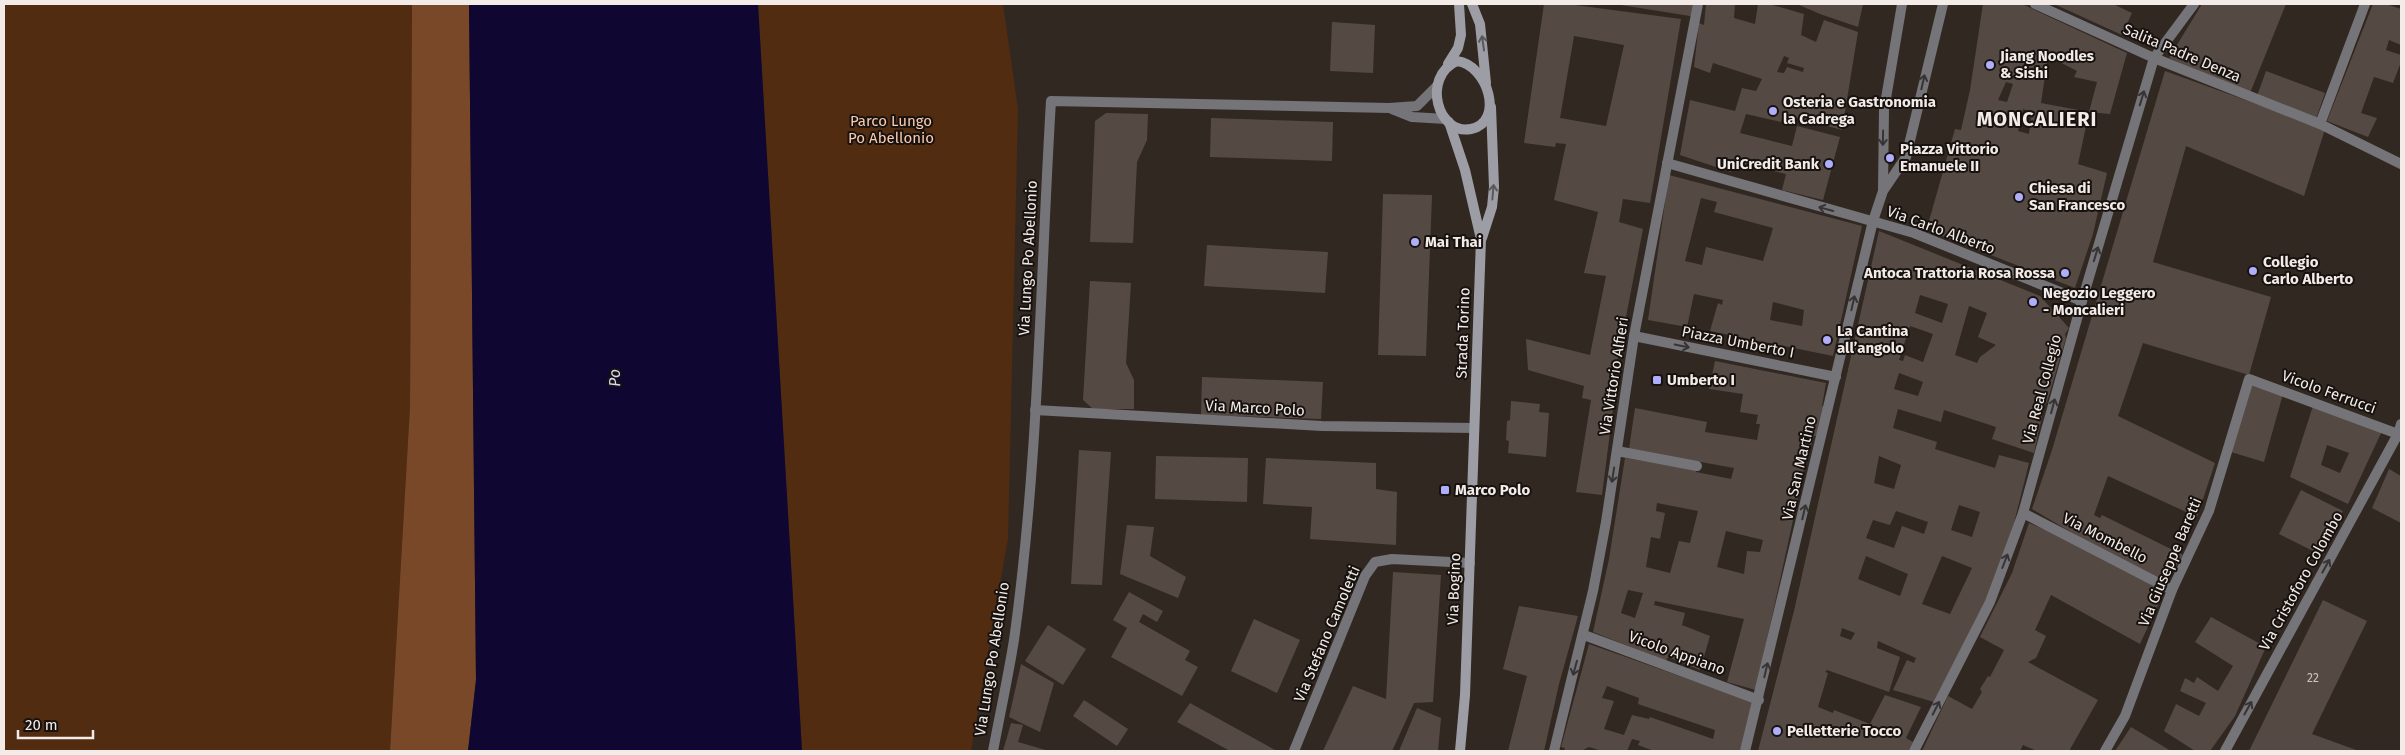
<svg xmlns="http://www.w3.org/2000/svg" width="2405" height="755" font-family="'Fira Sans',sans-serif">
<style>
.green{fill:#522c10}
.forest{fill:#784828}
.water{fill:#0f0632}
.building{fill:#554a43;fill-rule:evenodd}
.lines{fill:none;stroke-linecap:round;stroke-linejoin:round}
.pedestrian{stroke:#747479;stroke-width:10}
.minor{stroke:#747479;stroke-width:10}
.secondary{stroke:#9d9da6;stroke-width:10}
.oneway{stroke:#5a585a}
.oneway2{stroke:#383434}
.poi-dot{fill:#afaefa;stroke:#17120f;stroke-width:2}
.labels{text-anchor:middle;stroke-width:4;stroke-linejoin:round;paint-order:stroke}
.number-label{font-size:12px;fill:#cbc3be}
.street-label{font-size:15px;fill:#f2ebe7;stroke:#17120f}
.poi-label{font-size:15px;font-weight:bold;fill:#f2ebe7;stroke:#17120f;text-anchor:start}
.park-label{font-size:15px;fill:#facbae;stroke:#17120f}
.water-label{font-size:16px;font-style:italic;fill:#d8d9f9;stroke:#17120f}
.district-label{font-size:20px;font-weight:bold;letter-spacing:1px;fill:#f2ebe7;stroke:#17120f}
</style>
<rect width="100%" height="100%" fill="#322822"/>
<!-- green -->
<g class="green">
<path d="M4 4H412L410 407 390 751H4Z"/>
<path d="M758 4H1003L1018 109 1008 538 971 751H802Z"/>
</g>
<!-- forest -->
<path class="forest" d="M412 4H469L476 680 468 751H390L410 407Z"/>
<!-- water -->
<path class="water" d="M469 4H758L802 751H468L476 680Z"/>
<!-- building -->
<g class="building">
<path d="M1544 4H1567L1681 19 1650 203 1623 199 1619 222 1643 229 1613 384 1616 385 1602 495 1576 492 1591 400 1582 398 1584 386 1528 370 1526 339 1590 355 1606 276 1584 273 1598 212 1554 200 1566 144 1556 143 1555 147 1524 143ZM1574 36 1624 45 1606 126 1560 118Z"/>
<path d="M1615 4H1698L1696 17Z"/>
<path d="M1706 4H1735L1734 18 1755 24 1758 4H1769L1804 14 1801 35 1816 42 1824 20 1858 32 1842 130 1783 114 1781 122 1746 114 1740 133 1792 146 1797 126 1840 137 1823 200 1782 190 1786 174 1734 162 1731 172 1680 155 1690 100 1735 111 1742 88 1756 91 1762 79 1713 63 1710 73 1694 67 1699 23 1704 25ZM1784 56 1789 58 1787 63 1804 68 1803 72 1787 67 1784 73 1777 72Z"/>
<path d="M1797 4H1863L1858 27 1820 14Z"/>
<path d="M1983 4H2022L2127 53 2110 114 2089 112 2097 82 2074 77 2077 71 2048 56 2041 103 2089 112 2078 164 2107 173 2093 234 2075 288 1937 234 1929 221 1955 129 1961 130 1970 90ZM2006 82 2013 84 2007 102 1998 100ZM2023 109 2032 112 2029 134 2018 131Z"/>
<path d="M2054 4H2113L2132 13 2122 35Z"/>
<path d="M2202 4H2286L2250 93 2169 58Z"/>
<path d="M2373 4H2386L2401 9V45L2389 40 2386 50 2401 55V62L2393 83 2374 77 2361 113 2377 118 2368 137 2327 121Z"/>
<path d="M1332 22 1375 25 1373 73 1330 71Z"/>
<path d="M2165 71 2325 129 2304 196 2186 146 2153 262 2271 297 2249 375 2143 343 2118 416 2215 463 2197 517 2108 476 2094 515 2100 518 2102 515 2183 555 2166 582 2086 541 2032 509 2052 450Z"/>
<path d="M2266 71 2325 93 2316 119 2257 96Z"/>
<path d="M1106 113 1148 114 1147 140 1137 162 1133 243 1090 242 1095 121Z"/>
<path d="M1211 118 1333 122 1332 161 1210 157Z"/>
<path d="M1669 175 1862 226 1833 356 1710 331 1718 303 1722 305 1723 300 1694 294 1687 327 1648 320ZM1701 198 1717 202 1714 212 1773 228 1763 261 1706 247 1702 265 1685 261ZM1773 302 1804 310 1802 326 1770 320Z"/>
<path d="M1383 194 1432 195 1426 356 1378 355Z"/>
<path d="M1879 231 2040 296 2069 328 2065 334 2066 338 2047 402 2043 407H2044L2034 453 1992 439 1996 427 1944 410 1941 422 1898 409 1893 428 1937 442 1935 449 1995 468 1999 455 2029 463 2014 523 1987 598 1934 702 1893 690 1907 660 1914 663 1916 658 1878 641 1877 648 1900 657 1889 692 1827 670 1825 672 1828 673 1818 707 1833 713 1834 710 1870 724 1885 695 1921 707 1906 738 1913 742 1908 751H1758L1794 611ZM1920 295 1948 304 1942 323 1915 313ZM1969 306 1987 313 1978 337 1996 345 1980 357 1977 363 1955 355ZM1910 326 1933 334 1923 362 1905 355 1903 361 1899 360ZM1899 373 1923 382 1918 396 1894 389ZM1879 456 1901 465 1894 489 1874 483ZM1959 505 1980 512 1972 537 1951 530ZM1896 511 1928 522 1924 534 1902 526 1894 548 1866 538 1873 520 1890 525ZM1866 556 1908 574 1900 596 1858 579ZM1942 556 1972 568 1950 614 1922 604ZM1842 628 1855 633 1851 640 1840 636Z"/>
<path d="M1207 245 1328 252 1325 293 1204 286Z"/>
<path d="M1090 281 1131 283 1126 363 1134 380V409H1093L1083 400Z"/>
<path d="M1715 361 1826 383 1822 406H1824L1817 436H1814L1805 465 1756 690 1727 682 1744 619 1655 601 1654 605 1685 613 1682 625 1710 636 1700 670 1668 657 1666 661 1593 632 1609 559 1625 458 1696 470V472L1731 479 1734 468 1629 449 1635 408 1707 422 1705 432 1757 440 1760 424H1756L1758 415 1740 412 1743 394 1709 389ZM1657 503 1698 511 1690 543 1679 541 1670 573 1646 567 1651 537 1660 539 1665 513 1656 511ZM1726 531 1763 540 1760 552 1747 551 1744 574 1717 567ZM1628 590 1643 593 1635 618 1621 613Z"/>
<path d="M1202 377 1323 382 1321 419 1201 415Z"/>
<path d="M2250 383 2283 394 2264 462 2231 452Z"/>
<path d="M1511 401 1540 404 1539 412 1549 413 1546 457 1508 453 1509 441 1506 440 1507 421 1510 420Z"/>
<path d="M2313 406 2382 431 2348 504 2290 477ZM2327 445 2349 453 2340 473 2321 465Z"/>
<path d="M1079 450 1111 452 1102 585 1071 584Z"/>
<path d="M1156 456 1248 458 1247 502 1155 499Z"/>
<path d="M1266 458 1376 463V489L1397 492 1396 545 1310 539 1312 507 1263 504Z"/>
<path d="M2389 469 2401 476V523L2372 508Z"/>
<path d="M2301 490 2343 511 2321 555 2279 534Z"/>
<path d="M2029 523 2066 538 2165 590 2140 644 2051 595 2035 630 2046 636 2036 658 2028 662 2098 700 2069 751H2037L2023 745 2020 751H1922L1948 696 1972 709 1982 692 1980 689 1988 676 1990 677 2004 650 1980 637 2012 573Z"/>
<path d="M1127 525 1154 527 1150 556 1186 577 1178 598 1120 574Z"/>
<path d="M1393 572 1441 575 1433 702 1414 703 1392 751H1323L1353 686 1386 699Z"/>
<path d="M1129 592 1163 611 1157 622 1143 614 1139 622 1190 651 1185 660 1198 667 1182 696 1111 657 1127 628 1113 620Z"/>
<path d="M2323 600 2367 621 2312 734 2359 751H2249Z"/>
<path d="M1519 606 1578 616 1559 684 1544 751H1508L1527 676 1503 669Z"/>
<path d="M2211 617 2266 647 2235 716 2210 751H2195L2164 731 2176 704 2199 716 2206 703 2180 691 2185 678 2194 683 2197 677 2218 691 2233 666 2195 642Z"/>
<path d="M1254 619 1300 640 1277 693 1231 671Z"/>
<path d="M1048 625 1086 649 1063 685 1025 661Z"/>
<path d="M1589 644 1753 702 1740 751H1654L1638 745 1640 741 1632 739 1627 751H1602L1589 747 1581 751H1564L1565 748 1561 747ZM1607 686 1639 698 1638 704 1715 730 1713 739 1650 717 1649 719 1632 715 1624 735 1604 729 1614 701 1602 698Z"/>
<path d="M1021 664 1054 683 1040 732 1009 717Z"/>
<path d="M1084 700 1128 729 1117 746 1073 716Z"/>
<path d="M1190 703 1277 751H1230L1177 722Z"/>
<path d="M1417 708 1441 718 1438 751H1399Z"/>
<path d="M1011 723 1023 725 1018 742 1049 751H1003Z"/>
<path d="M2131 727 2171 751H2115Z"/>
</g>
<g class="lines">
<!-- pedestrian -->
<path class="pedestrian" d="M2035 4 2154 58 2320 124"/>
<!-- minor -->
<g class="minor">
<path d="M2365 4 2320 124 2401 164"/>
<path d="M1392 109 1412 117 1446 119"/>
<path d="M1667 163 1914 233 2082 301"/>
<path d="M1883 190 1884 110 1902 4"/>
<path d="M1634 336 1836 377"/>
<path d="M1035 410 1322 426 1474 428"/>
<path d="M1617 451 1697 466"/>
<path d="M2023 513 2172 590"/>
<path d="M1584 635 1759 700"/>
<path d="M993 751C1000 714 1008 677 1014 640 1039 462 1040 281 1051 101L1389 108 1417 106 1437 86"/>
<path d="M1294 751 1365 576 1375 562 1392 559 1470 563"/>
<path d="M1554 751 1593 591 1606 522 1634 336 1698 4"/>
<path d="M1745 751 1873 221 1883 191 1906 157 1943 4"/>
<path d="M1914 751 1990 602 2023 513 2082 301 2154 58 2194 4"/>
<path d="M2105 751 2125 716 2172 590 2209 511 2249 379 2398 434"/>
<path d="M2225 751 2398 434 2401 424"/>
</g>
<!-- secondary -->
<g class="secondary">
<path d="M1472 4 1480 24 1486 83"/>
<path d="M1457 61C1488 65 1505 122 1471 129 1438 136 1421 77 1457 61Z"/>
<path d="M1448 64 1458 48 1461 35 1459 4"/>
<path d="M1449 122 1465 170 1481 239 1465 695 1460 751"/>
<path d="M1482 238 1492 207 1494 187 1491 107"/>
</g>
</g>
<!-- one-way arrows -->
<defs><path id="oneway-shaft" d="M-6 0H5M1.5-3L5.5 0L1.5 3" fill="none" stroke-width="1.6" stroke-linecap="round" stroke-linejoin="round" transform="scale(1.25)"/></defs>
<g class="oneway">
<use href="#oneway-shaft" transform="translate(1483 43) rotate(-98)"/>
<use href="#oneway-shaft" transform="translate(1493 192) rotate(-85)"/>
</g>
<g class="oneway2">
<use href="#oneway-shaft" transform="translate(1923 82) rotate(-77)"/>
<use href="#oneway-shaft" transform="translate(2142 98) rotate(-73)"/>
<use href="#oneway-shaft" transform="translate(1883 138) rotate(91)"/>
<use href="#oneway-shaft" transform="translate(1826 209) rotate(-165)"/>
<use href="#oneway-shaft" transform="translate(2096 254) rotate(-73)"/>
<use href="#oneway-shaft" transform="translate(1853 303) rotate(-77)"/>
<use href="#oneway-shaft" transform="translate(1682 346) rotate(12)"/>
<use href="#oneway-shaft" transform="translate(2053 406) rotate(-75)"/>
<use href="#oneway-shaft" transform="translate(1613 475) rotate(99)"/>
<use href="#oneway-shaft" transform="translate(1804 512) rotate(-77)"/>
<use href="#oneway-shaft" transform="translate(2005 561) rotate(-69)"/>
<use href="#oneway-shaft" transform="translate(2326 566) rotate(-61)"/>
<use href="#oneway-shaft" transform="translate(1575 668) rotate(105)"/>
<use href="#oneway-shaft" transform="translate(1766 670) rotate(-77)"/>
<use href="#oneway-shaft" transform="translate(1936 708) rotate(-63)"/>
<use href="#oneway-shaft" transform="translate(2248 708) rotate(-61)"/>
</g>
<!-- markers -->
<g class="poi-dot">
<circle cx="1990" cy="65" r="5"/>
<circle cx="1773" cy="111" r="5"/>
<circle cx="1890" cy="158" r="5"/>
<circle cx="1829" cy="164" r="5"/>
<circle cx="2019" cy="197" r="5"/>
<circle cx="1415" cy="242" r="5"/>
<circle cx="2253" cy="271" r="5"/>
<circle cx="2065" cy="273" r="5"/>
<circle cx="2033" cy="302" r="5"/>
<circle cx="1827" cy="340" r="5"/>
<rect x="1652" y="375" width="10" height="10" rx="2.5"/>
<rect x="1440" y="485" width="10" height="10" rx="2.5"/>
<circle cx="1777" cy="731" r="5"/>
</g>
<g class="labels">
<!-- number labels -->
<g class="number-label">
<text x="2313" y="682">22</text>
</g>
<!-- street labels -->
<g class="street-label">
<text transform="translate(2182 53) rotate(23)" y="5">Salita Padre Denza</text>
<text transform="translate(1941 230) rotate(20)" y="5">Via Carlo Alberto</text>
<text transform="translate(1028 258) rotate(-87)" y="5">Via Lungo Po Abellonio</text>
<text transform="translate(1463 333) rotate(-88)" y="5">Strada Torino</text>
<text transform="translate(1738 342) rotate(11)" y="5">Piazza Umberto I</text>
<text transform="translate(1614 376) rotate(-81)" y="5">Via Vittorio Alfieri</text>
<text transform="translate(2042 389) rotate(-75)" y="5">Via Real Collegio</text>
<text transform="translate(2329 392) rotate(20)" y="5">Vicolo Ferrucci</text>
<text transform="translate(1255 408) rotate(3)" y="5">Via Marco Polo</text>
<text transform="translate(1799 468) rotate(-77)" y="5">Via San Martino</text>
<text transform="translate(2105 538) rotate(27)" y="5">Via Mombello</text>
<text transform="translate(2170 562) rotate(-67)" y="5">Via Giuseppe Baretti</text>
<text transform="translate(2301 581) rotate(-61)" y="5">Via Cristoforo Colombo</text>
<text transform="translate(1454 589) rotate(-88)" y="5">Via Bogino</text>
<text transform="translate(1327 634) rotate(-67)" y="5">Via Stefano Camoletti</text>
<text transform="translate(1677 653) rotate(20)" y="5">Vicolo Appiano</text>
<text transform="translate(992 659) rotate(-81)" y="5">Via Lungo Po Abellonio</text>
</g>
<!-- poi labels -->
<g class="poi-label">
<text x="2000" y="61">Jiang Noodles<tspan x="2000" dy="17">&amp; Sishi</tspan></text>
<text x="1783" y="107">Osteria e Gastronomia<tspan x="1783" dy="17">la Cadrega</tspan></text>
<text x="1900" y="154">Piazza Vittorio<tspan x="1900" dy="17">Emanuele II</tspan></text>
<text x="1819" y="169" text-anchor="end">UniCredit Bank</text>
<text x="2029" y="193">Chiesa di<tspan x="2029" dy="17">San Francesco</tspan></text>
<text x="1425" y="247">Mai Thai</text>
<text x="2263" y="267">Collegio<tspan x="2263" dy="17">Carlo Alberto</tspan></text>
<text x="2055" y="278" text-anchor="end">Antoca Trattoria Rosa Rossa</text>
<text x="2043" y="298">Negozio Leggero<tspan x="2043" dy="17">- Moncalieri</tspan></text>
<text x="1837" y="336">La Cantina<tspan x="1837" dy="17">all’angolo</tspan></text>
<text x="1667" y="385">Umberto I</text>
<text x="1455" y="495">Marco Polo</text>
<text x="1787" y="736">Pelletterie Tocco</text>
</g>
<!-- park labels -->
<g class="park-label">
<text x="891" y="126">Parco Lungo<tspan x="891" dy="17">Po Abellonio</tspan></text>
</g>
<!-- water labels -->
<g class="water-label">
<text transform="translate(614 378) rotate(-92)" y="6">Po</text>
</g>
<!-- district labels -->
<g class="district-label">
<text x="2037" y="126">MONCALIERI</text>
</g>
</g>
<!-- border -->
<rect width="2405" height="755" fill="none" stroke="#f2ebe7" stroke-width="10"/>
<!-- scale -->
<path d="M18 730v8h75v-8" fill="none" stroke="#f2ebe7" stroke-width="2.5"/>
<text x="25" y="730" font-size="15" fill="#f2ebe7" stroke="#17120f" stroke-width="4" paint-order="stroke">20 m</text>
</svg>
